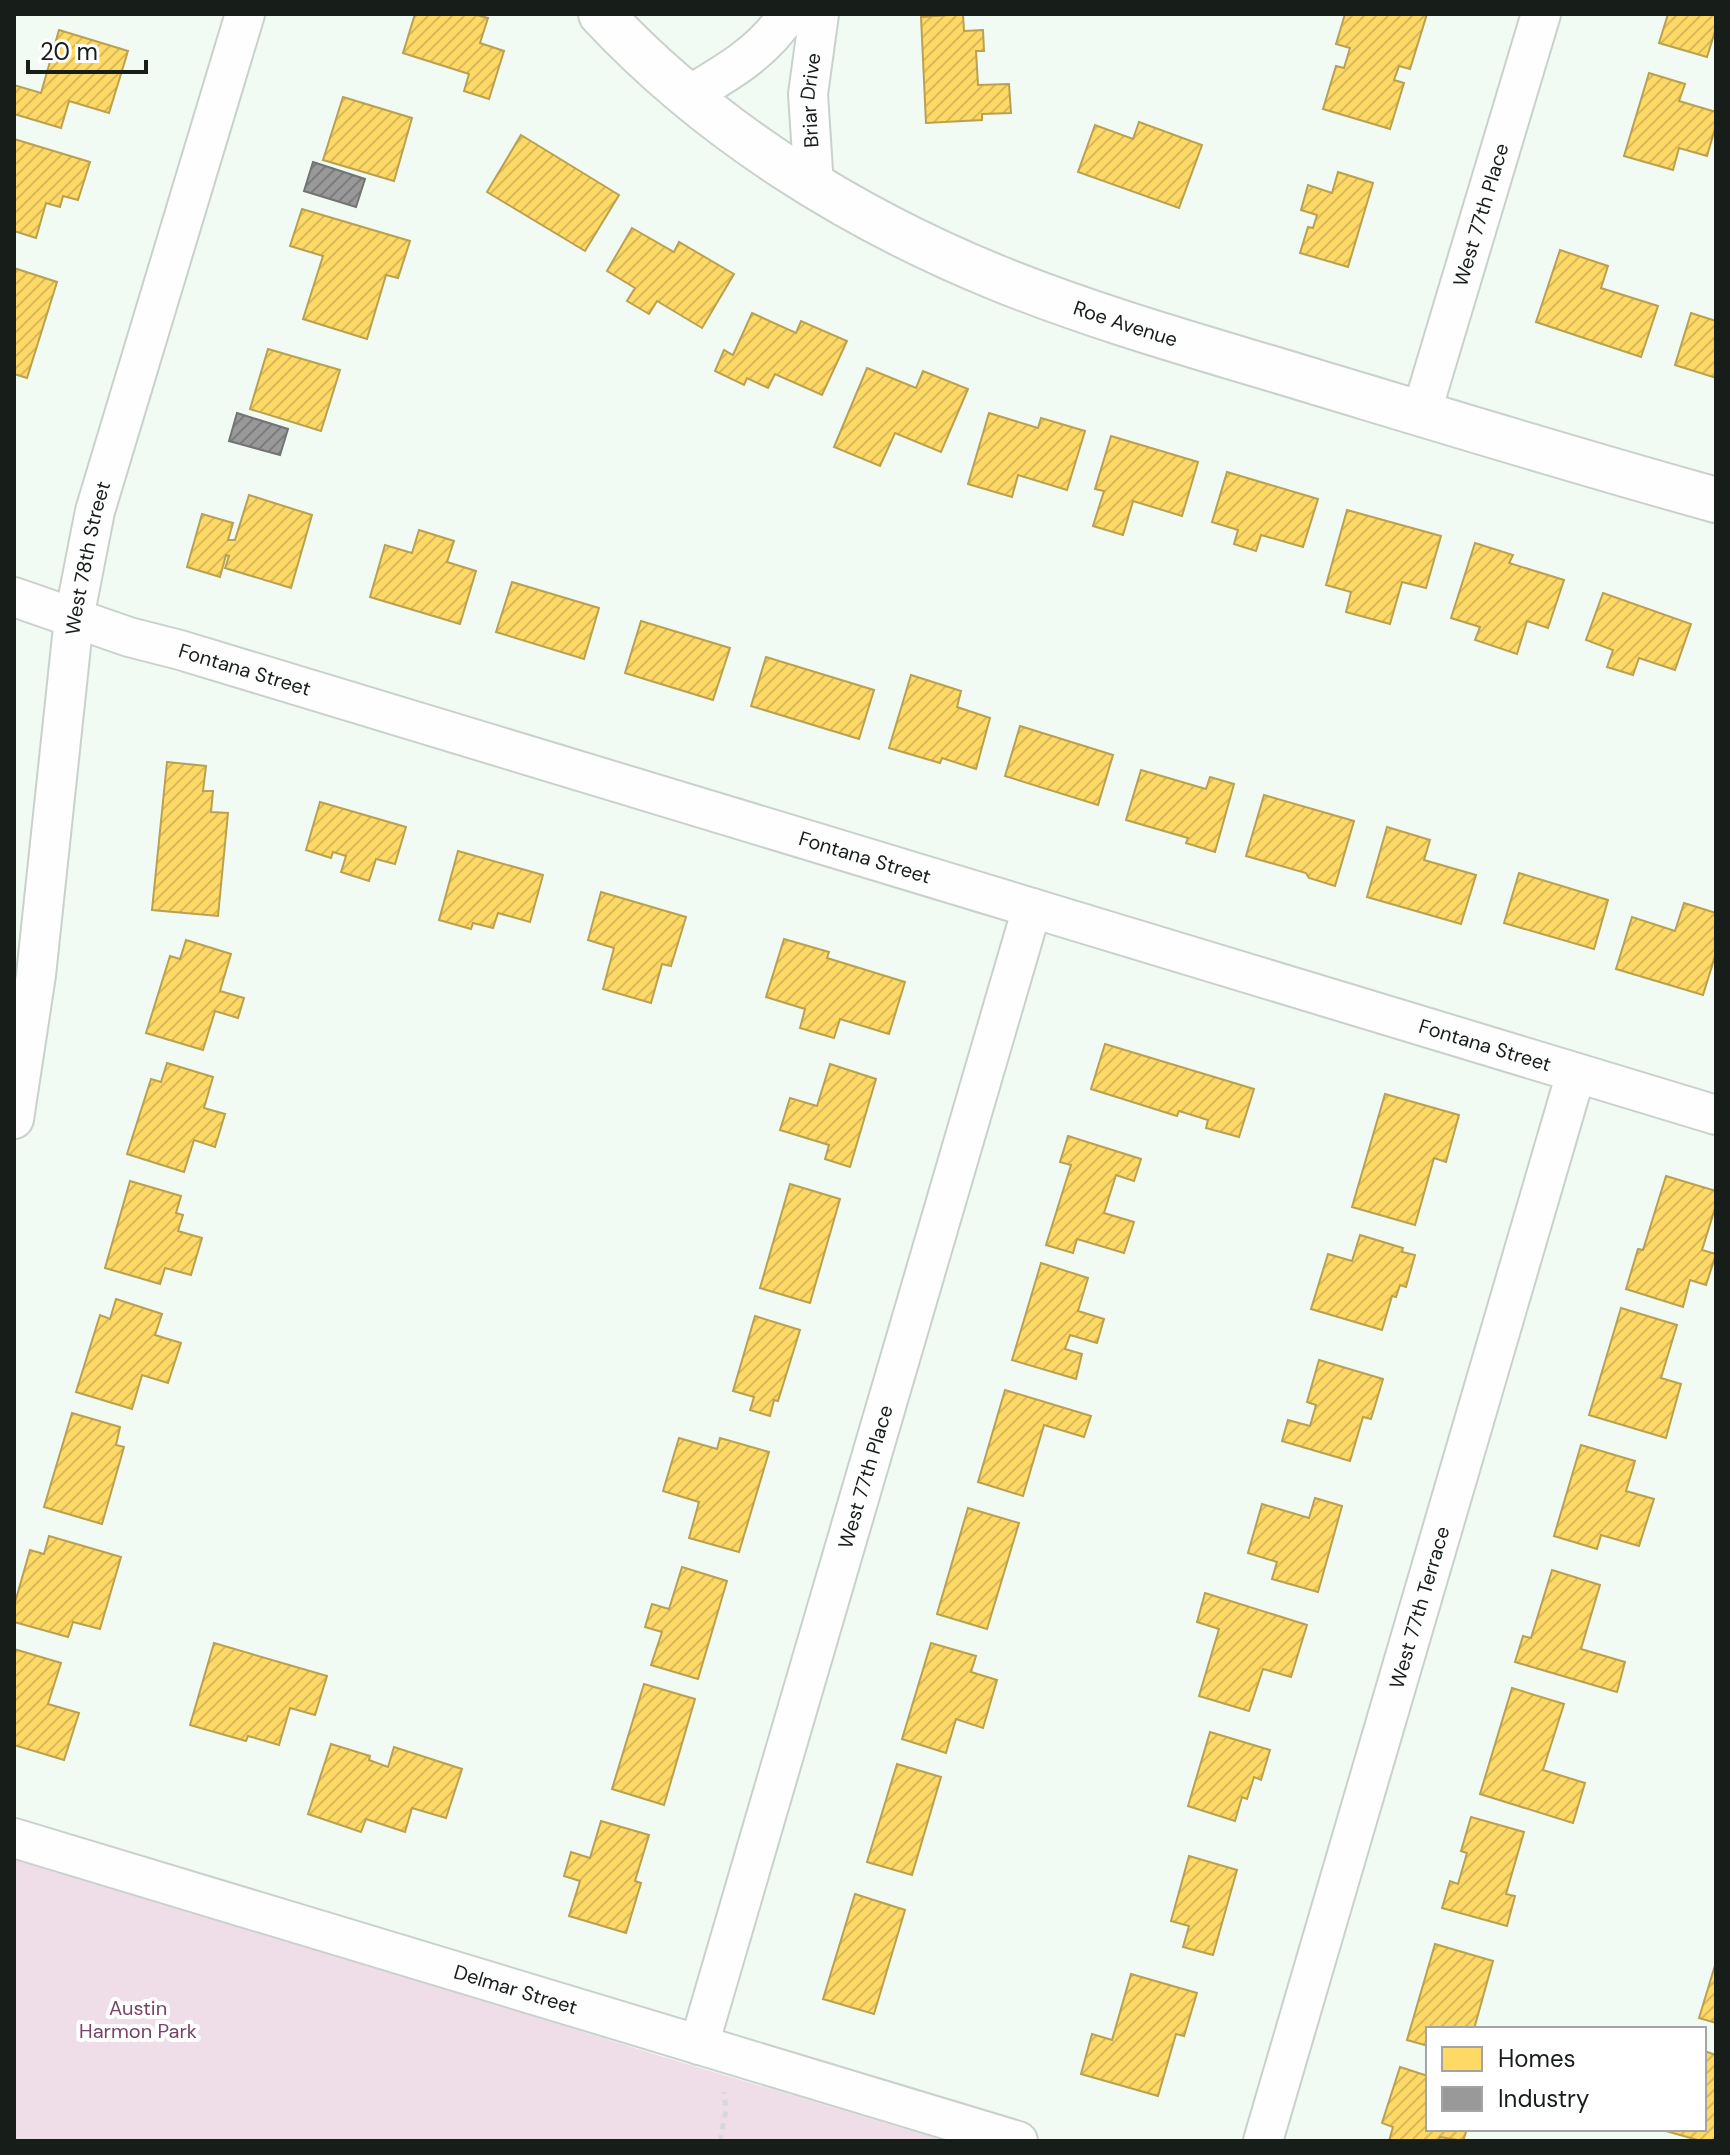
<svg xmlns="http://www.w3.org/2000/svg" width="1730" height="2155" font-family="'DM Sans',sans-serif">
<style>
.green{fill:#efdee8}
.homes{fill:url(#homes-hatch);stroke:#b9a14f;stroke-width:2}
.industry{fill:url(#industry-hatch);stroke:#727473;stroke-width:2}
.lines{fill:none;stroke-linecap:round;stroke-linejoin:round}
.street-casing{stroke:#cad1cc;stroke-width:42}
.secondary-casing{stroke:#cad1cc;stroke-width:48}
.path{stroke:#d7d9d7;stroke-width:5;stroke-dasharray:6 6;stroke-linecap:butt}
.street{stroke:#fdfefd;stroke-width:38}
.secondary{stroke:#fdfefd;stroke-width:44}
.labels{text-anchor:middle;stroke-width:8;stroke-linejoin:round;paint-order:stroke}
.street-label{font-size:20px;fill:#171d19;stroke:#fff}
.park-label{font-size:20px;fill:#784365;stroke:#fff}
</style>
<defs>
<pattern id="homes-hatch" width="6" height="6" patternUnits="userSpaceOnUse" patternTransform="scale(2)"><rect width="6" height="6" fill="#ffd966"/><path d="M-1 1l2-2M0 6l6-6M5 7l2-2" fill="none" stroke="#daba58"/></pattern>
<pattern id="industry-hatch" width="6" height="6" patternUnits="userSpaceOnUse" patternTransform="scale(2)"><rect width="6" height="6" fill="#999"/><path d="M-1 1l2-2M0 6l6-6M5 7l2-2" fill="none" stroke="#7c7c7c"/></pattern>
</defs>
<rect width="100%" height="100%" fill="#f1faf3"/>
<!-- green -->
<path class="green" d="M14 1854 657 2055 945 2141H14Z"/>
<!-- homes -->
<g class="homes">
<path d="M415 14H473L488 18 480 43 504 51 489 99 464 91 469 74 403 53Z"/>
<path d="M963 14 964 31 983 30 984 51H976L978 85 1009 84 1011 113 982 114V120L926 123 921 17Z"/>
<path d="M1345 14H1427L1410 69 1399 66 1394 80 1404 83 1390 129 1323 109 1336 66 1344 68 1350 48 1336 44Z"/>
<path d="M1668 14H1716V28L1707 57 1659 43Z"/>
<path d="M59 30 128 51 109 113 69 101 61 128 14 114V85L41 93Z"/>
<path d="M1649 73 1685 84 1679 101 1716 112V125L1707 156 1679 148 1673 170 1624 156Z"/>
<path d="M343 97 412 118 394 181 323 160Z"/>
<path d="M1139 122 1202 145 1179 208 1078 172 1095 125 1133 139Z"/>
<path d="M521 135 619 195 585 251 487 192Z"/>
<path d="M14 139 90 162 78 200 63 196 60 207 46 203 36 238 14 231Z"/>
<path d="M1338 172 1373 183 1348 267 1300 253 1308 227 1313 228 1317 215 1301 210 1308 185 1332 193Z"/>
<path d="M302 209 410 241 398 278 386 275 367 339 303 319 323 256 290 246Z"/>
<path d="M632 228 674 252 679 242 734 274 702 328 657 301 649 314 627 301 635 288 607 271Z"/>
<path d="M1560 250 1608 266 1601 288 1658 306 1641 357 1536 322Z"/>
<path d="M14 268 57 282 27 378 14 374Z"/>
<path d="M752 313 796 333 801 321 847 341 822 395 775 374 768 388 747 378 744 385 715 371 724 350 733 355Z"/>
<path d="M1691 313 1716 321V378L1675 365Z"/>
<path d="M268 349 340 370 321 431 250 409Z"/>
<path d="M867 368 916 388 923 371 968 389 941 452 895 433 880 466 834 447Z"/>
<path d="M989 413 1038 428 1041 418 1085 431 1067 490 1018 475 1012 497 968 484Z"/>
<path d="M1111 436 1198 462 1182 516 1133 501 1123 535 1093 526 1104 491 1095 489Z"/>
<path d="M1227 472 1318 499 1303 547 1261 535 1256 551 1234 544 1238 530 1212 522Z"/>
<path d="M249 495 312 515 291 588 225 568 229 556 226 555 220 577 187 567 202 514 233 523 228 540H235Z"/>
<path d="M1347 510 1441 536 1426 588 1402 582 1390 624 1346 612 1351 592 1326 585Z"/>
<path d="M419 530 454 541 447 562 476 571 460 624 370 597 385 545 412 553Z"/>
<path d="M1475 543 1513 555 1509 563 1564 580 1548 628 1527 621 1517 654 1475 640 1480 627 1451 618Z"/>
<path d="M512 582 599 608 584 659 496 632Z"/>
<path d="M1603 593 1691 624 1675 670 1639 658 1633 675 1607 667 1613 650 1586 640Z"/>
<path d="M641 621 730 648 713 700 625 673Z"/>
<path d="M766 657 874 690 859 739 751 706Z"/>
<path d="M911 675 961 691 957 707 990 718 976 769 942 758 940 763 889 748Z"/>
<path d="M1020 726 1113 755 1098 805 1005 776Z"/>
<path d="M167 762 206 766 203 791H213L211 812 228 813 218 916 152 910Z"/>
<path d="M1141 770 1206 789 1210 777 1234 784 1215 852 1186 843 1188 838 1126 820Z"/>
<path d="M1264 795 1354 821 1335 886 1309 878 1306 873 1246 856Z"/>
<path d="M320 802 406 827 395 864 376 859 369 881 341 872 346 856 333 852 331 858 306 850Z"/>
<path d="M1387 827 1430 840 1424 860 1476 875 1461 924 1367 897Z"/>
<path d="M458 851 543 875 530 922 498 913 493 928 473 923 471 929 439 920Z"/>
<path d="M1519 873 1608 900 1594 949 1504 923Z"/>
<path d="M601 892 686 917 671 966 662 964 651 1003 603 989 614 948 588 940Z"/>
<path d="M1684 903 1716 913V953L1703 995 1616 969 1632 917 1675 931Z"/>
<path d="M784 939 829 952 827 958 905 982 889 1034 840 1019 834 1038 800 1028 805 1009 766 997Z"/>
<path d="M186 940 231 954 220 991 244 998 238 1018 215 1011 203 1050 146 1033 170 956 180 959Z"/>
<path d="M1105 1044 1254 1089 1239 1137 1206 1128 1208 1120 1179 1111 1177 1116 1091 1089Z"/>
<path d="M167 1063 213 1077 204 1108 225 1114 215 1147 194 1140 184 1172 127 1154 151 1079 161 1082Z"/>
<path d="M830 1064 876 1079 850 1167 825 1159 829 1145 780 1130 790 1098 817 1106Z"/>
<path d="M1385 1094 1459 1115 1446 1162 1434 1158 1415 1225 1352 1207Z"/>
<path d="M1068 1136 1141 1159 1134 1181 1116 1175 1104 1213 1134 1222 1124 1253 1077 1239 1073 1253 1046 1245 1071 1165 1060 1162Z"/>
<path d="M1666 1176 1716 1191V1205L1702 1250 1716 1254 1706 1285 1690 1280 1683 1307 1626 1289 1638 1249 1643 1250Z"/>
<path d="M130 1181 181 1196 176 1213 183 1215 178 1231 202 1238 191 1275 165 1268 160 1284 105 1268Z"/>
<path d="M790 1184 840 1199 810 1303 760 1288Z"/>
<path d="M1360 1235 1403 1248 1402 1252 1415 1255 1406 1287 1400 1285 1396 1297 1392 1296 1382 1330 1311 1309 1328 1254 1352 1261Z"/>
<path d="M1041 1263 1088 1278 1078 1311 1104 1319 1097 1343 1070 1335 1065 1349 1082 1354 1076 1379 1012 1360Z"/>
<path d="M116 1299 162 1314 155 1335 181 1343 168 1383 142 1375 132 1409 76 1392 100 1315 110 1319Z"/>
<path d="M1621 1308 1677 1325 1661 1378 1681 1384 1666 1438 1589 1415Z"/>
<path d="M755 1316 800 1330 778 1401 774 1400 770 1416 750 1410 754 1397 733 1391Z"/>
<path d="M1319 1360 1383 1379 1371 1419 1363 1417 1350 1461 1282 1441 1288 1420 1310 1426 1316 1405 1307 1402Z"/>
<path d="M1005 1390 1091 1416 1084 1437 1044 1425 1023 1496 978 1482Z"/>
<path d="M72 1413 120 1427 116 1445 124 1447 102 1524 44 1507Z"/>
<path d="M679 1438 717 1449 720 1438 769 1452 739 1552 689 1538 699 1502 663 1491Z"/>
<path d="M1581 1445 1635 1461 1626 1491 1654 1499 1639 1546 1601 1535 1597 1549 1554 1536Z"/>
<path d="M1315 1498 1342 1506 1318 1592 1272 1579 1277 1562 1248 1553 1262 1504 1309 1518Z"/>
<path d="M968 1508 1019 1523 987 1629 937 1614Z"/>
<path d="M49 1536 121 1557 100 1629 73 1622 68 1637 14 1622V1606L30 1550 44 1554Z"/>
<path d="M682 1567 727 1581 698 1679 651 1665 662 1632 645 1627 652 1604 669 1609Z"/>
<path d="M1552 1570 1600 1585 1581 1649 1625 1662 1617 1692 1515 1662 1523 1636 1531 1638Z"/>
<path d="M1205 1593 1307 1625 1291 1677 1263 1669 1249 1711 1199 1696 1219 1629 1197 1622Z"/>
<path d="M214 1643 327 1676 315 1715 290 1708 279 1745 248 1736 246 1741 190 1725Z"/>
<path d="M931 1643 976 1656 971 1672 997 1680 983 1728 956 1719 946 1753 902 1739Z"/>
<path d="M14 1649 61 1663 48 1704 79 1713 64 1760 14 1745Z"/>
<path d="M644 1684 695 1699 664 1805 612 1789Z"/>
<path d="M1512 1688 1564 1704 1543 1770 1585 1783 1573 1823 1480 1794Z"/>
<path d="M1210 1732 1270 1750 1261 1780 1254 1777 1247 1799 1242 1797 1235 1821 1188 1806Z"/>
<path d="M331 1744 370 1756 369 1760 388 1767 394 1747 462 1769 446 1818 412 1808 405 1832 366 1819 361 1832 308 1814Z"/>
<path d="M897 1764 941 1777 912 1875 867 1862Z"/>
<path d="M1471 1817 1524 1832 1506 1894 1515 1896 1507 1926 1442 1908 1450 1881 1458 1884 1467 1853 1461 1851Z"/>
<path d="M601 1821 649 1835 635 1881 641 1883 626 1933 569 1916 580 1881 564 1876 571 1852 590 1858Z"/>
<path d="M1189 1856 1237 1870 1213 1955 1183 1947 1189 1926 1171 1921Z"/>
<path d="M855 1894 905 1910 874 2014 823 1999Z"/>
<path d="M1435 1944 1493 1961 1474 2029H1428V2046L1407 2040Z"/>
<path d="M1716 1962V2023L1699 2018Z"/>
<path d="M1131 1974 1197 1993 1184 2036 1176 2034 1158 2096 1081 2074 1092 2034 1112 2040Z"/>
<path d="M1704 2051 1716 2055V2141H1701L1666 2131 1704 2129Z"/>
<path d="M1400 2067 1428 2076V2129H1467L1463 2141 1440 2137 1439 2141H1389L1393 2127 1382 2123Z"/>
</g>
<!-- industry -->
<g class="industry">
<path d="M313 162 365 179 356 207 304 191Z"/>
<path d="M237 413 288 429 280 455 229 441Z"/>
</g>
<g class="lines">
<!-- street casing -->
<g class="street-casing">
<g id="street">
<path d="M686 97C725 74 763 53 788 14"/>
<path id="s1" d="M814 186 808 94 819 14"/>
<path id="s2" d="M1421 414 1541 14"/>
<path id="s3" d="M14 597 129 637 180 650 1716 1115"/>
<path id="s4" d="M14 1119 36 975 74 618 95 511 245 14"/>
<path id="s5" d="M14 1838 1018 2141"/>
<path id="s6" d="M699 2045 1032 908"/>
<path id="s7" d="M1263 2141 1576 1073"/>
</g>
</g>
<!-- secondary casing -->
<g class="secondary-casing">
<g id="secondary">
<path id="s8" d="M601 14C710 131 852 219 1000 279 1099 319 1204 348 1306 379 1442 420 1579 462 1716 500"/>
</g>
</g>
<!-- path -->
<path class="path" d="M720 2141 726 2110 724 2092"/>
<!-- street -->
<use href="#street" class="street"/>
<!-- secondary -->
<use href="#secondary" class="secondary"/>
</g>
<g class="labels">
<!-- street labels -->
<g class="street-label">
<text dy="7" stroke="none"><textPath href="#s1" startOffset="86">Briar Drive</textPath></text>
<text dy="7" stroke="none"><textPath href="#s2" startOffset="208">West 77th Place</textPath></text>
<text dy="7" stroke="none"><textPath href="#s8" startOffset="616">Roe Avenue</textPath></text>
<text dy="7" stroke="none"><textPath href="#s4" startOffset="566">West 78th Street</textPath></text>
<text dy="7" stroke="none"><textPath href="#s3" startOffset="242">Fontana Street</textPath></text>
<text dy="7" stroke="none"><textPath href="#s3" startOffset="890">Fontana Street</textPath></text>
<text dy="7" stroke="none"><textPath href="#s3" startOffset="1538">Fontana Street</textPath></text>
<text dy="7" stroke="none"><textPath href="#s6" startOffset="592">West 77th Place</textPath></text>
<text dy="7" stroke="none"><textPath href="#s7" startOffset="556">West 77th Terrace</textPath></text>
<text dy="7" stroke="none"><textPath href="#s5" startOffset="524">Delmar Street</textPath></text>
</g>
<!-- park labels -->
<g class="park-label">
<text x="138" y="2015">Austin<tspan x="138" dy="23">Harmon Park</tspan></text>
</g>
</g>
<!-- border -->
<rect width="1730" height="2155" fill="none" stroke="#171d19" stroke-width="32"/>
<!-- legend -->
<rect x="1426" y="2027" width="280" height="104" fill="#ffffff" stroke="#a2a5a3" stroke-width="2"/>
<rect x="1442" y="2047" width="40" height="24" fill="#ffd966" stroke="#a2a5a3" stroke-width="2"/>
<text x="1498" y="2067" font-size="24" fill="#171d19">Homes</text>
<rect x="1442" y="2087" width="40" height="24" fill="#999999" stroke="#a2a5a3" stroke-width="2"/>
<text x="1498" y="2107" font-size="24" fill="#171d19">Industry</text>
<!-- scale -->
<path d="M28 60v12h118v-12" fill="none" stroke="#171d19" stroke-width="4"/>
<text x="40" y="60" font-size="24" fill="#171d19" stroke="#ffffff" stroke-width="6" paint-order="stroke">20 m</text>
</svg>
